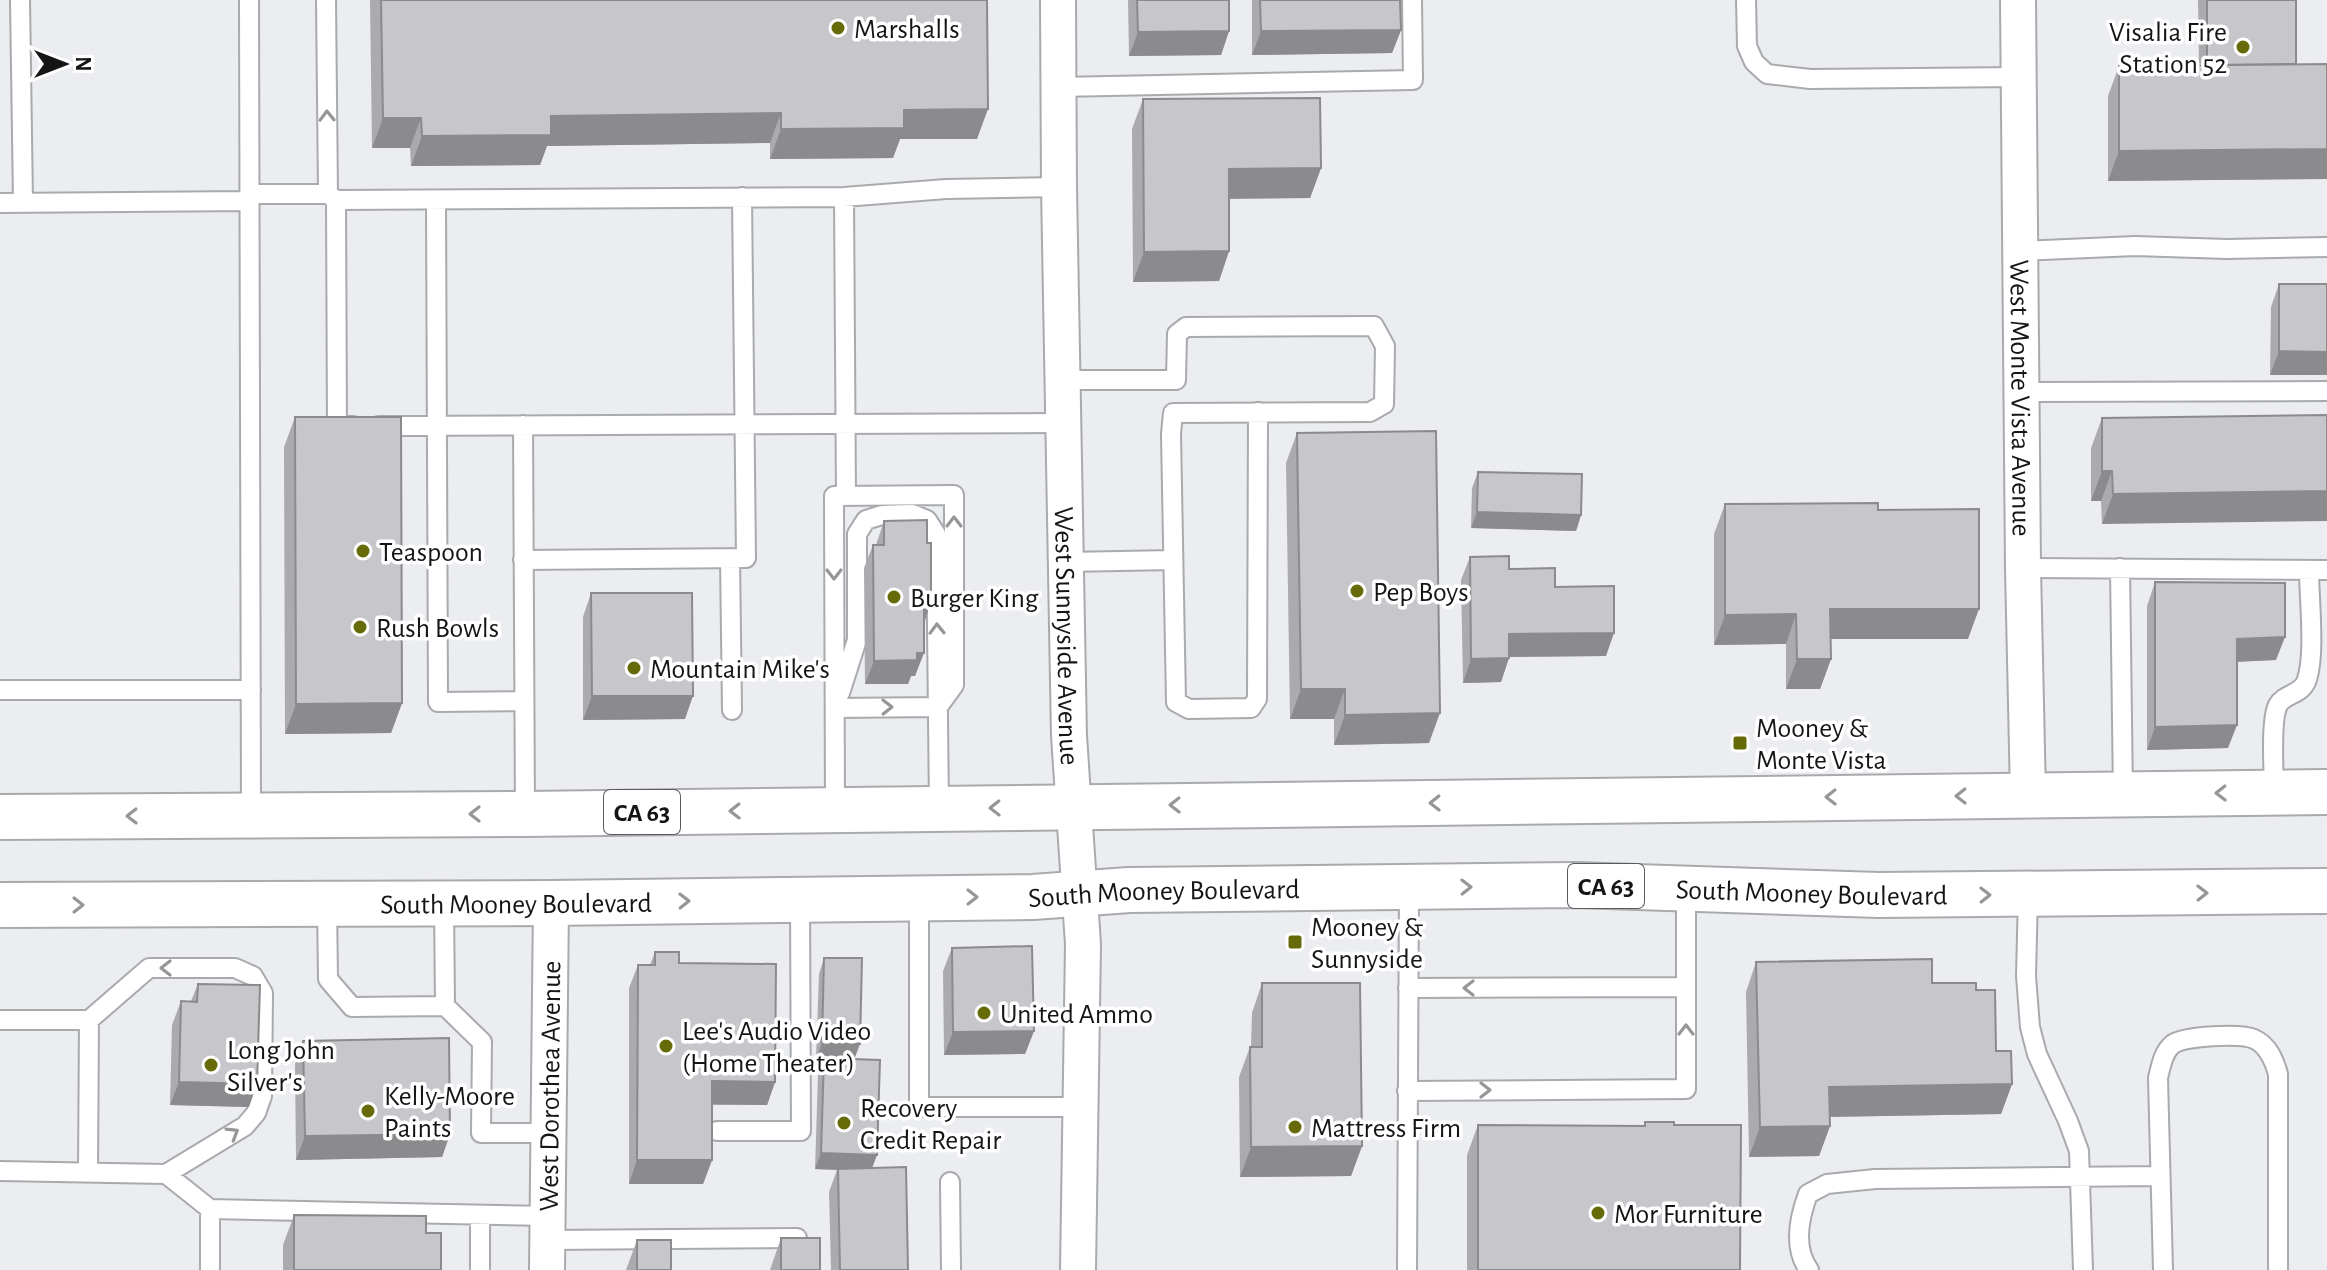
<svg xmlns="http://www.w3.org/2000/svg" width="2327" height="1270" font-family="'Alegreya Sans',sans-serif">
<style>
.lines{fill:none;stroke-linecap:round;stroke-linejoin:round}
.lane-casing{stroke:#a9aaae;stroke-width:22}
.street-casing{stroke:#a9aaae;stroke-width:38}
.primary-casing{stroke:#a9aaae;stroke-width:48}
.lane{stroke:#fff;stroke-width:18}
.street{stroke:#fff;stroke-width:34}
.primary{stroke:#fff;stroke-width:44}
.wall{fill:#abaaaf}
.shaded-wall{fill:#8b8b8e}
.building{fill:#c7c6cb;stroke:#8b8b8e;stroke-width:2}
.oneway{stroke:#959696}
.poi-dot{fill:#676a09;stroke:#fff;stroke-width:3}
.labels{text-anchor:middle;stroke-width:7;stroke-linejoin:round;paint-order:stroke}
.shield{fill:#fff;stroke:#5a5b5c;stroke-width:2}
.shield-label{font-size:26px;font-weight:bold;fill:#141516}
.poi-label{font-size:28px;fill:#141516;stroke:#fff;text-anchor:start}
.street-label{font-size:28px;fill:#141516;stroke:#fff}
</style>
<rect width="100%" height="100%" fill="#ecedf1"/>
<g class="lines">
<!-- lane casing -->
<g class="lane-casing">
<path id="lane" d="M20 0 23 202
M249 0 251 815
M326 0 328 194
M1746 0 1747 46 1754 62 1767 74 1810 79 2019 77
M1059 87 1413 80 1412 0
M249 194H328L336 200 844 197 946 189 1059 187
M844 197 846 496
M336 200 337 426H353
M436 200 438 702 524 701
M0 203 249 201
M2022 251 2135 246 2227 249 2327 247
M1063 380H1176L1177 334 1186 327 1374 326 1385 346 1384 404 1370 412 1173 413 1171 434 1176 702 1189 709 1251 708 1257 699 1258 412
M2022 392 2327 391
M523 425 525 814
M379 426 1064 423
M730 558 732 710
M523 560 746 558 742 197
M1066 562 1173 560
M2023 568 2327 570
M2120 568 2123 795
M0 690H251
M840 693 857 640V534L866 520 882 515 912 514 927 520 936 534 939 809
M835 708 938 707
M2274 793C2274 774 2270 720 2278 705 2284 694 2300 695 2306 682 2316 657 2309 599 2309 570
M835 810 834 496 954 495V685L938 707
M2028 894 2026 976 2030 1027 2037 1054 2068 1121 2079 1151 2083 1270
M919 897V1107H1082
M444 903 445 1006
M327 904 328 979 352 1007 445 1006 482 1042 481 1133H549
M1686 987V888
M0 1020H89L88 1172
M89 1020 149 968H235L253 976 263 993 262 1096 256 1113 245 1126 166 1174
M1407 1091 1686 1089V987L1408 988
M717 1131H801L800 899
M0 1171 166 1174 210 1209 549 1216
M950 1182 951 1270
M548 1240 797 1238
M210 1270V1209
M480 1270V1215
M1407 1270 1409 887
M1809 1270C1793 1248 1799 1218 1808 1194L1827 1184 1875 1179 2160 1176
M2163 1270 2158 1078C2161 1066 2163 1052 2173 1044 2185 1036 2241 1033 2254 1039 2268 1045 2274 1060 2278 1074V1270"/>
</g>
<!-- street casing -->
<g class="street-casing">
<g id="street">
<path id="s1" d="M1058 0 1059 187 1069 736 1083 944 1078 1270"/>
<path id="s2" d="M2018 0 2023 568 2028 795"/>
<path id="s3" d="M547 1270 551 903"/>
</g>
</g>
<!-- primary casing -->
<g class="primary-casing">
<g id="primary">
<path d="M0 817 525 814 2327 792"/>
<path id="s4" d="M0 905 551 903 1033 897 1129 890 1577 885 1879 895 2327 891"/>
</g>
</g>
<!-- lane -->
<use href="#lane" class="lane"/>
<!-- street -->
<use href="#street" class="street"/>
<!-- primary -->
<use href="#primary" class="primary"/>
</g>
<!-- wall -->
<path class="wall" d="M370 0H987L977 139H900L893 158 770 159V143L547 146 540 165 411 166 410 148H372Z
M1128 0H1229V31L1221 55 1129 56Z
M1252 0H1400L1401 30 1392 53 1252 55Z
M2198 0H2296V64H2327V179L2108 181V96L2119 66 2199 65Z
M1143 99 1321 168 1310 198H1229V251L1219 281 1133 282 1132 129Z
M2279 284H2327V375H2270L2271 307Z
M2327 415 2102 524 2101 501H2091V448L2102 418Z
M295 417 402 703 391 733 285 734 284 447Z
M1297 433 1429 743 1334 745V719H1290L1286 463Z
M1478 472 1581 515 1576 531 1471 528 1472 488Z
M1725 504 1878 510 1968 639H1830L1831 659 1820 689H1786V644L1714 645V534Z
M884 521 927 543 931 602 924 623 915 676H911L908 684H865L864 568 873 545H876Z
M1470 557 1509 569 1555 587 1606 656 1509 657 1501 682 1463 683 1461 580Z
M2155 582 2276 660 2237 662 2228 748 2147 750V606Z
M591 593 685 719 583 720V617Z
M952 948 1034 1031 1025 1054 944 1055 943 971Z
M655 952 679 963 775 1082 767 1105H712V1160L703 1184H629V988L638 965H650Z
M824 958 855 1059 872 1168 908 1270H831L829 1192 837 1170 815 1169 818 1075 824 1059H816L819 974Z
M1756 962 1932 983 1976 990 1996 1051 2012 1084 2001 1114 1830 1117V1126L1819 1156 1749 1157 1746 992Z
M1262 983 1362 1146 1351 1176 1240 1177 1239 1077 1250 1047H1251L1252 1013Z
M198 984 249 1107 170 1105 172 1025 181 1001H191Z
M303 1041 450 1134 442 1157 296 1160 295 1064Z
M1645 1122 1674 1125 1740 1270H1467V1155L1478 1125 1644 1126Z
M294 1215 426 1233 441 1270H283V1245Z
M781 1238 820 1270H770Z
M637 1240 671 1270H626Z"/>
<!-- shaded-wall -->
<path class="shaded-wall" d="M1401 30 1392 53 1252 55 1261 31Z
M1229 31 1221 55 1129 56 1138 32Z
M988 109 977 139H900L893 158 770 159 781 129 904 110Z
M781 113 770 143 547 146 540 165 411 166 422 136 551 116Z
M383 118H421L410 148H372Z
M2327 149V179L2108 181 2119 151Z
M1321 168 1310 198 1218 199 1229 169Z
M1229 251 1219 281 1133 282 1144 252Z
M2279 351 2327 352V375H2270Z
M2102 471H2112L2101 501H2091Z
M2327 491V521L2102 524 2113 494Z
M1477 512 1581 515 1576 531 1471 528Z
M924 602H931L923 626Z
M1830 609H1979L1968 639H1819Z
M1796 614 1786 644 1714 645 1725 615Z
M1614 633 1606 656 1501 657 1509 634Z
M2285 637 2276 660 2228 662 2237 639Z
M917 653H924L915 676H911L908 684H865L874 661Z
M1509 658 1501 682 1463 683 1471 659Z
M1797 659H1831L1820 689H1786Z
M1301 689H1345L1334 719H1290Z
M592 696H693L685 719 583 720Z
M402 703 391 733 285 734 296 704Z
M1440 713 1429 743 1334 745 1345 715Z
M2237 725 2228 748 2147 750 2155 727Z
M1034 1031 1025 1054 944 1055 953 1032Z
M822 1043 860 1044 854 1060 816 1059Z
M712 1081 775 1082 767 1105 703 1104Z
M179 1082 257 1084 249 1107 170 1105Z
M2012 1084 2001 1114 1818 1117 1829 1087Z
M1830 1126 1819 1156 1749 1157 1760 1127Z
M450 1134 442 1157 296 1160 305 1136Z
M1362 1146 1351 1176 1240 1177 1251 1147Z
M821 1153 877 1155 871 1171 815 1169Z
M637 1160H712L703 1184H629Z"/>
<!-- building -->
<path class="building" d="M381 0H987L988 109 904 110V128L781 129V113L551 116V135L422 136 421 118H383Z
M1137 0H1229V31L1138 32Z
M1260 0H1400L1401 30 1261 31Z
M2207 0H2296V64L2207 65Z
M2327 64V149L2119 151V66Z
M1320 98 1321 168 1229 169V251L1144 252 1143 99Z
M2279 284H2327V352L2279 351Z
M2327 415V491L2113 494 2112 471H2102V418Z
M295 417H401L402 703 296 704Z
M1436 431 1440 713 1345 715V689H1301L1297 433Z
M1478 472 1582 474 1581 515 1477 512Z
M1878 503V510L1979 509V609H1830L1831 659H1797L1796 614 1725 615V504Z
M927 520V543H931V602H924V653H917V660L874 661 873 545H884V521Z
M1509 556V569L1555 568V587L1614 586V633L1509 634V658L1471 659 1470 557Z
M2155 582 2285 583V637L2237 639V725L2155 727Z
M591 593H692L693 696H592Z
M1032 946 1034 1031 953 1032 952 948Z
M655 952H679V963L776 964 775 1082 712 1081V1160H637L638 965H655Z
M824 958H862L860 1044 822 1043Z
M1932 959V983H1976V990H1995L1996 1051H2011L2012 1084 1829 1087 1830 1126 1760 1127 1756 962Z
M1262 983H1360L1362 1146 1251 1147 1250 1047H1262Z
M198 984 260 985 257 1084 179 1082 181 1001 197 1002Z
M449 1038 450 1134 305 1136 303 1041Z
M824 1058 880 1060 877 1155 821 1153Z
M1645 1122H1674V1125H1741L1740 1270H1478V1125L1645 1126Z
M906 1167 908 1270H840L838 1169Z
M294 1215 426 1216V1233H441V1270H294Z
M781 1238H820V1270H781Z
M637 1240H671V1270H637Z"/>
<!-- one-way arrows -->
<defs><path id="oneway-chevron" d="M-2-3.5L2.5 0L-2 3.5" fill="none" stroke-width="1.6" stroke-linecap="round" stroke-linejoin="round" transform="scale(2)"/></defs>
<g class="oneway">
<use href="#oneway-chevron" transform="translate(327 116) rotate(-91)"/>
<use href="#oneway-chevron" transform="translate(954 522) rotate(-90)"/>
<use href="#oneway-chevron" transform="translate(834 574) rotate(90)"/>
<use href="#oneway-chevron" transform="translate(937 629) rotate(-91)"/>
<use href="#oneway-chevron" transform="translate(887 707) rotate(-1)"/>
<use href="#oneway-chevron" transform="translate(2221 793) rotate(179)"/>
<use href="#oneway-chevron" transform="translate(1961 796) rotate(179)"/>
<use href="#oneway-chevron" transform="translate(1831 797) rotate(179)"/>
<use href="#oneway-chevron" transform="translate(1435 803) rotate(179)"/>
<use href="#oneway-chevron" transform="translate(1175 805) rotate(179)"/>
<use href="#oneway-chevron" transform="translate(995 808) rotate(179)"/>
<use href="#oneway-chevron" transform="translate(735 811) rotate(179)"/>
<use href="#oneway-chevron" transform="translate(475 814) rotate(180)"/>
<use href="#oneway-chevron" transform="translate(132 816) rotate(179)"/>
<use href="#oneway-chevron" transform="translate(1466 887) rotate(-1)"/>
<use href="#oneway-chevron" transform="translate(2202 893) rotate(-1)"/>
<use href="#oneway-chevron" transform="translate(1985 895) rotate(-1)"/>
<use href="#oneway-chevron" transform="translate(972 897)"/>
<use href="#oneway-chevron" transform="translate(684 901) rotate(-1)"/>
<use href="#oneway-chevron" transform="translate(78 905)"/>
<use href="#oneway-chevron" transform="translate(166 968) rotate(180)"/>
<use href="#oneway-chevron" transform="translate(1469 988) rotate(180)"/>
<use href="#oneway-chevron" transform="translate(1686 1030) rotate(-90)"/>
<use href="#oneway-chevron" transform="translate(1485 1090)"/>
<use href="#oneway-chevron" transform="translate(233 1133) rotate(-31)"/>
</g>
<!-- markers -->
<g class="poi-dot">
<circle cx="838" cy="28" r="8"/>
<circle cx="2243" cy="47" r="8"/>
<circle cx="363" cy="551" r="8"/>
<circle cx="1357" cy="591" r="8"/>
<circle cx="894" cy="597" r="8"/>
<circle cx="360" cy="627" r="8"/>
<circle cx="634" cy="668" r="8"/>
<rect x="1732" y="735" width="16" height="16" rx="4"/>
<rect x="1287" y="934" width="16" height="16" rx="4"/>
<circle cx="984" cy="1013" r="8"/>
<circle cx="666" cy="1046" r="8"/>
<circle cx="211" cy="1065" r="8"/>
<circle cx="368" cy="1111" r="8"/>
<circle cx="844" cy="1123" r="8"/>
<circle cx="1295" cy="1127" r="8"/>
<circle cx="1598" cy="1213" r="8"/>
</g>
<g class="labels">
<!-- shield labels -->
<g class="shield">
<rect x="604" y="790" width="76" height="44" rx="6"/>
<rect x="1568" y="864" width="76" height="44" rx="6"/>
</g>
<g class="shield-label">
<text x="642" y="821">CA 63</text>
<text x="1606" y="895">CA 63</text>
</g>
<!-- poi labels -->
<g class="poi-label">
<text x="854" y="38">Marshalls</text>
<text x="2227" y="41" text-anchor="end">Visalia Fire<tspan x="2227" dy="32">Station 52</tspan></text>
<text x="379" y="561">Teaspoon</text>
<text x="1373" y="601">Pep Boys</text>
<text x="910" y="607">Burger King</text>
<text x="376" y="637">Rush Bowls</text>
<text x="650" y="678">Mountain Mike's</text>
<text x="1756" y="737">Mooney &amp;<tspan x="1756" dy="32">Monte Vista</tspan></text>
<text x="1311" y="936">Mooney &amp;<tspan x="1311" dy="32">Sunnyside</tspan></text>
<text x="1000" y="1023">United Ammo</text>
<text x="682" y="1040">Lee's Audio Video<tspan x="682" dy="32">(Home Theater)</tspan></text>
<text x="227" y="1059">Long John<tspan x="227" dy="32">Silver's</tspan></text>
<text x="384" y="1105">Kelly-Moore<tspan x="384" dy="32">Paints</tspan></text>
<text x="860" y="1117">Recovery<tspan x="860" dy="32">Credit Repair</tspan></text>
<text x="1311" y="1137">Mattress Firm</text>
<text x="1614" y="1223">Mor Furniture</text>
</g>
<!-- street labels -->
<g class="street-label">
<text dy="10" stroke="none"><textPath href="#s2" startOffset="398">West Monte Vista Avenue</textPath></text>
<text dy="10" stroke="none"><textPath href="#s1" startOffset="636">West Sunnyside Avenue</textPath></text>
<text dy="10" stroke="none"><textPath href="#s4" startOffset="1812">South Mooney Boulevard</textPath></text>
<text dy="10" stroke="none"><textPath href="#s4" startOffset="1164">South Mooney Boulevard</textPath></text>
<text dy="10" stroke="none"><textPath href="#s4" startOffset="516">South Mooney Boulevard</textPath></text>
<text dy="10" stroke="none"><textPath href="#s3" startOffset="184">West Dorothea Avenue</textPath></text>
</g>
</g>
<!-- north arrow -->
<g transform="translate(64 64) rotate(90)" stroke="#ffffff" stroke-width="6" paint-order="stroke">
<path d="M0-6L14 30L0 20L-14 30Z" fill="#141516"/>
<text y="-12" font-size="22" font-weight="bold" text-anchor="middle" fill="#141516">N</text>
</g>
</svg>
